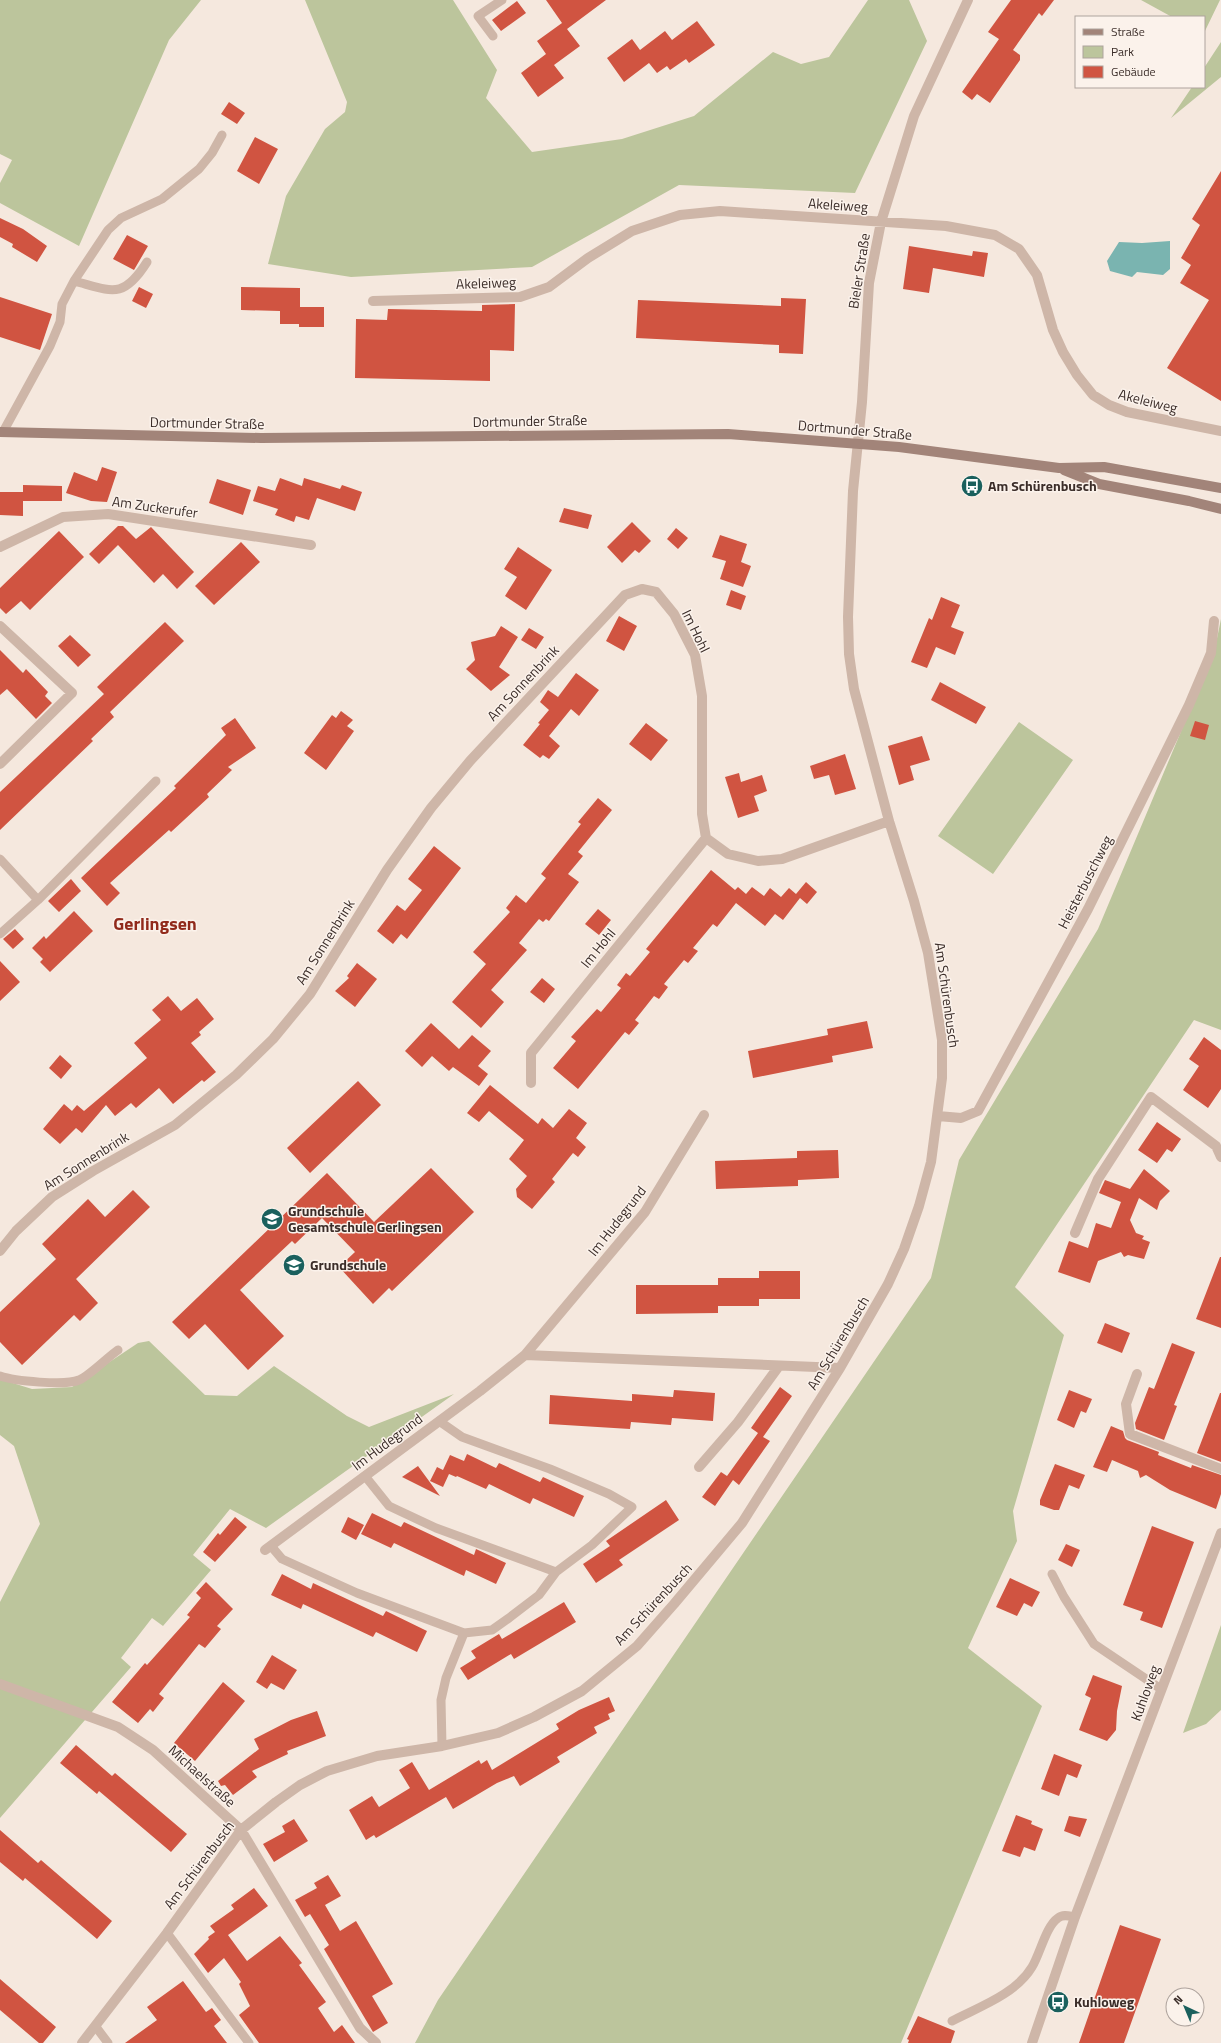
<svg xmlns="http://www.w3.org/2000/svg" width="1221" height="2043" font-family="'Titillium Web',sans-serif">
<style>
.green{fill:#bcc59c}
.water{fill:#7ab4b0}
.building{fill:#d05441}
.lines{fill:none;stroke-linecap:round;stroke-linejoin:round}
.lane{stroke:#ceb6a8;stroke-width:9}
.street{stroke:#ceb6a8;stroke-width:10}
.secondary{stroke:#a28479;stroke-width:10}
.labels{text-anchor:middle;stroke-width:3;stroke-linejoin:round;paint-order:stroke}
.street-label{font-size:14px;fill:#3b2d29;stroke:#fbf2eb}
.poi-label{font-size:14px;font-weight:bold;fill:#3b2d29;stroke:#fbf2eb;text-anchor:start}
.district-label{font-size:18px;font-weight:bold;fill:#912a1b;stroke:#fbf2eb}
</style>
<rect width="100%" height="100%" fill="#f5e8de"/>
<!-- green -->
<path class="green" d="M0 0H201L169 40 79 246 0 203V183L12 160 0 154Z
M305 0H453L497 70 486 98 532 152 622 139 694 116 773 52 801 64 829 57 868 0H909L927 41 855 193 679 185 532 267 351 277 268 264 286 196 325 129 345 112 347 102Z
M1141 0H1220L1204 33V17H1172Z
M1221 42V77L1171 118 1192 87H1204V68Z
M1221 619V1030L1194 1020 1015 1287 1064 1335 1013 1511 1017 1541 968 1648 1042 1706 901 2043H415L438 2000 931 1278 959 1160 1098 929 1214 653Z
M1019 722 1073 760 993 874 938 836Z
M149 1341 205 1395 237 1396 274 1366 347 1416 369 1427 454 1394 266 1528 230 1509 193 1555 211 1570 163 1626 152 1618 121 1658 131 1667 0 1818V1602L40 1524 14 1446 0 1435V1379L32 1389 72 1387 138 1343Z
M1221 1625V1710L1206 1724 1183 1733Z"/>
<!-- water -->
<path class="water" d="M1170 241V269L1163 275 1137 272 1132 277 1110 271 1107 261 1119 242 1142 243Z"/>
<!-- building -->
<path class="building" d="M546 0H606L567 29 580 46 554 65 564 78 538 97 521 73 546 54 537 41 562 23Z
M1011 0H1054L1042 16 1039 13 1013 50 1020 55V60L990 103 977 94 972 100 962 92 999 39 988 32Z
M517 1 526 13 501 31 492 20Z
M697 21 715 45 689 63 686 59 670 70 667 66 657 73 649 63 624 82 607 58 632 39 640 50 665 31 672 40Z
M229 102 245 113 237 124 221 114Z
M255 137 278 149 259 184 237 171Z
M1221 171V401L1167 368 1209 300 1180 283 1191 265 1181 258 1200 225 1192 219Z
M0 218 23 229 47 246 37 262 12 247 13 244 0 237Z
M127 235 148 246 134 270 113 259Z
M909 246 972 256 973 251 988 253 984 277 933 268 929 293 903 289Z
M139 287 153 294 146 308 132 301Z
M241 287 300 288V307H324V327H299V324H280V311L241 310Z
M0 297 52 314 40 350 0 337Z
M781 298 806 299 803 354 779 353V345L636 338 638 300 781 306Z
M515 304 514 351 490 350V381L355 378 356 319 387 320 388 309 482 311V305Z
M102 467 117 472 107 502 91 501 66 493 74 472 97 481Z
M280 478 302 486 304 478 340 489 342 485 362 492 355 511 317 498 309 520 296 516 294 522 275 515 278 509 253 501 258 486 275 491Z
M217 479 251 490 243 515 209 503Z
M23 485 62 486V501H23V516L0 515V492H23V499Z
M564 508 592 515 588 529 559 522Z
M632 522 651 541 639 553 635 550 622 563 607 547Z
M118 526H123L136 539 151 527 194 572 177 589 163 574 154 583 118 545 99 564 89 554Z
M676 528 688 538 678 549 667 539Z
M59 531 84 557 30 610 21 601 6 614 0 608V588Z
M720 535 747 544 741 562 751 566 743 587 720 579 726 561 712 557Z
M241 542 260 562 214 605 195 586Z
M518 547 552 570 526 610 505 596 517 577 504 569Z
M731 590 746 596 741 610 726 605Z
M941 597 960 605 951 627 964 632 955 655 936 647 927 668 911 662 929 618 932 620Z
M619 616 637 626 624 651 606 641Z
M165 622 184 641 110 712 114 717 91 739 93 741 0 830V792L104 694 97 687Z
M501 626 518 637 499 667 510 675 491 691 466 669 475 660 471 642 495 636Z
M529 628 544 637 536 649 521 640Z
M70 635 91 655 78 667 58 646Z
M0 650 23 673 26 669 48 692 45 696 52 703 36 719 7 689 0 695Z
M576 673 599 690 579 716 571 709 549 736 560 746 549 759 543 755 540 758 523 745 540 724 538 723 549 710 540 702 548 690 558 697Z
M940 682 986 707 976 724 931 700Z
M341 711 353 720 347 726 354 731 326 770 304 753 332 715 336 718Z
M235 718 256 748 228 767 232 770 207 794 209 797 171 832 169 830 110 883 120 893 107 906 81 878 176 788 174 786 226 735 221 728Z
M1195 721 1209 725 1205 740 1190 736Z
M646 723 668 740 651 761 629 744Z
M922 736 930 760 910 766 914 780 899 785 888 746Z
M845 754 856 789 835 795 829 775 814 779 810 766Z
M739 773 741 782 762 775 767 791 754 796 759 811 738 818 725 777Z
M598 798 612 810 578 852 583 856 568 874 579 882 549 921 546 919 543 922 539 919 519 943 527 950 491 990 504 1002 481 1028 452 1002 486 964 473 952 510 912 506 908 516 895 526 903 546 878 541 874 581 824 578 822Z
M434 846 461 868 407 939 401 934 393 944 377 931 397 905 405 911 422 890 408 879Z
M711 870 735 890 738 887 746 894 752 887 764 896 770 888 781 897 789 888 796 894 806 882 817 892 807 904 800 898 783 920 775 914 765 926 736 903 717 927 713 924 693 948 698 951 688 963 684 960 664 984 668 987 659 999 654 996 635 1020 639 1023 629 1035 625 1032 578 1089 553 1068 576 1041 571 1037 597 1009 601 1012 621 988 617 985 626 973 630 976 650 952 646 949Z
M71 879 81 891 59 912 48 901Z
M598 909 611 920 599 935 585 924Z
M74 911 93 931 50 972 40 962 43 959 32 948 44 936 46 939Z
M15 929 24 939 13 949 3 939Z
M0 961 20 982 0 1001Z
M357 963 377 979 355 1007 335 991 349 978 347 976Z
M542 978 555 989 544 1003 530 992Z
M168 996 181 1011 197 998 214 1019 199 1032 201 1035 191 1043 216 1072 204 1082 202 1080 173 1104 159 1088 136 1108 131 1103 115 1116 106 1105 82 1133 76 1128 60 1144 43 1129 64 1104 72 1111 77 1105 84 1111 147 1058 134 1043 161 1020 152 1010Z
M867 1021 873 1048 832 1056 833 1062 753 1078 748 1051 828 1035 827 1029Z
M431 1023 459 1049 472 1035 491 1051 478 1066 488 1074 479 1086 453 1067 449 1071 432 1056 422 1067 405 1051Z
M1204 1037 1221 1050V1089L1208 1108 1183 1090 1199 1066 1189 1059Z
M60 1055 72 1066 61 1079 49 1068Z
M358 1081 381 1105 310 1173 287 1148Z
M490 1085 538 1124 542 1118 553 1128 569 1109 587 1123 576 1138 586 1147 578 1157 573 1153 552 1179 555 1182 532 1209 517 1197 516 1189 527 1176 509 1159 524 1140 489 1111 479 1122 467 1113Z
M1157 1122 1181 1139 1172 1152 1167 1149 1157 1163 1138 1150Z
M838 1150 839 1178 798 1180V1186L716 1189 715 1161 797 1158V1151Z
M431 1168 474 1212 392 1291 389 1288 373 1304 339 1267 355 1252 322 1218 295 1244 292 1241 240 1290 284 1336 248 1370 205 1324 189 1339 172 1322 327 1173 374 1222Z
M1144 1169 1170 1191 1160 1201 1157 1210 1139 1198 1130 1220 1136 1233 1144 1236 1142 1239 1150 1242 1144 1259 1128 1255 1124 1257 1121 1252 1098 1261 1090 1283 1058 1272 1069 1241 1088 1248 1096 1223 1111 1228 1121 1202 1099 1193 1105 1180 1130 1189Z
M133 1190 150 1207 76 1279 98 1303 80 1321 74 1315 22 1365 0 1342V1312L56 1259 42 1244 88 1199 105 1217Z
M1220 1257H1221V1328L1196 1319Z
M759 1271H800V1299H759V1306H718V1313L636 1314V1285H718V1278H759Z
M1105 1323 1130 1333 1122 1353 1097 1343Z
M1172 1343 1195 1352 1174 1405 1177 1406 1164 1440 1136 1429 1135 1423 1149 1387 1154 1389Z
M780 1387 792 1396 763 1437 770 1441 739 1485 733 1480 715 1506 702 1497 721 1472 727 1476 758 1433 751 1428Z
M674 1390 715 1393 713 1421 672 1418 671 1425 631 1422 630 1429 549 1424 550 1395 632 1401V1394L673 1397Z
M1069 1390 1092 1399 1086 1413 1081 1411 1074 1428 1057 1420Z
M1220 1393H1221V1462L1197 1453Z
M1111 1426 1123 1431 1125 1438 1127 1440 1159 1452 1158 1455 1191 1468 1192 1465 1221 1475V1494L1216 1509 1170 1490 1146 1475 1140 1478 1138 1471 1112 1460 1107 1472 1093 1467Z
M467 1454 496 1468 499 1463 540 1482 543 1477 584 1496 574 1517 533 1498 530 1504 489 1484 486 1489 457 1476 456 1477 449 1474 443 1487 430 1481 437 1467 443 1470 450 1455 464 1461Z
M1055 1464 1085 1475 1079 1489 1069 1485 1059 1510H1054L1040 1505V1500Z
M418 1466 440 1496 402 1477Z
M666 1500 679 1520 619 1560 623 1565 596 1583 583 1564 610 1546 606 1541Z
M372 1513 401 1527 404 1522 474 1555 476 1549 506 1563 496 1584 466 1570 464 1576 394 1543 391 1548 361 1534Z
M235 1517 247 1527 215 1562 203 1552 218 1533 220 1535Z
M348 1517 364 1525 356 1540 341 1532Z
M1152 1526 1194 1542 1162 1628 1140 1620 1143 1612 1123 1605Z
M1066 1544 1080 1550 1072 1567 1058 1560Z
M282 1574 311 1589 313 1583 383 1616 386 1611 427 1631 417 1652 376 1632 373 1637 303 1604 301 1609 271 1595Z
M1010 1578 1040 1592 1032 1607 1024 1603 1017 1616 996 1607Z
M206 1582 233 1609 217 1626 221 1629 205 1648 199 1644 159 1694 164 1698 153 1712 150 1709 138 1723 112 1702 145 1663 147 1665 190 1617 187 1615 201 1598 196 1593Z
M564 1602 576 1622 514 1659 511 1654 468 1680 460 1668 476 1658 471 1651 499 1634 502 1639Z
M272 1655 297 1670 284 1690 271 1683 267 1689 256 1682Z
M1093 1675 1122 1686 1117 1711 1116 1730 1107 1741 1079 1730 1091 1698 1085 1695Z
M223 1682 245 1701 195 1761 174 1743Z
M609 1697 615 1711 608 1714 610 1719 594 1727 597 1733 557 1757 560 1762 520 1786 514 1776 497 1783 453 1809 446 1797 376 1838 374 1835 366 1840 349 1810 372 1796 379 1807 410 1788 399 1770 412 1762 429 1790 479 1760 481 1764 487 1760 492 1770 559 1729 556 1724 579 1710Z
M317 1711 326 1736 287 1751 288 1754 252 1771 257 1777 233 1795 225 1785 221 1786 218 1781 259 1749 254 1739 291 1720Z
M76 1745 112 1776 115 1773 187 1834 171 1852 99 1791 97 1794 60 1763Z
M1054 1754 1082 1765 1077 1778 1067 1774 1059 1796 1041 1789Z
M1016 1815 1032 1821 1031 1824 1043 1829 1035 1851 1024 1847 1020 1857 1002 1851Z
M1069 1816 1087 1819 1080 1837 1064 1831Z
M294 1819 308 1841 274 1862 263 1844 285 1832 282 1826Z
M0 1830 38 1863 41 1860 112 1921 97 1939 25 1878 23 1881 0 1862Z
M328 1875 341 1896 325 1905 340 1931 356 1921 393 1984 372 1996 388 2023 373 2032 324 1949 329 1945 310 1914 305 1917 295 1900 317 1888 314 1883Z
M254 1888 268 1906 228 1935 247 1961 280 1936 302 1963 299 1965 326 2002 318 2008 334 2032 342 2025 355 2043H259L239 2015 250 2006 239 1984 241 1982 224 1958 208 1973 194 1954 209 1939 208 1937 215 1932 210 1926 234 1909 231 1905Z
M1120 1925 1161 1939 1124 2043H1079Z
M0 1979 56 2027 43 2043H39L0 2010Z
M183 1981 206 2012 212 2008 221 2020 214 2026 227 2043H125L157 2020 147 2007Z
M918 2016 955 2031 951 2043H908L909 2040 907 2039Z"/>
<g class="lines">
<!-- lane -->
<path class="lane" d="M493 36 478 16 502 0
M74 281C112 291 123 300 147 262
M3 432 50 346 60 322 62 304 74 281 108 230 121 218 162 199 199 169 212 153 222 135
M0 859 38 900
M0 934 38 900 156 781
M0 1376C14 1381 65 1386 79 1380 88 1377 109 1356 118 1350
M439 1421 462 1437 550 1469 609 1494 632 1507 592 1545 556 1572 539 1595 509 1618 492 1630 464 1633
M365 1476 389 1506 436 1528 556 1572
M271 1546 282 1559 357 1593 464 1633 446 1678 441 1700 442 1746
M1052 1574 1064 1597 1094 1644 1161 1689
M167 1933 249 2043
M952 2021C979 2007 1016 1994 1032 1967 1040 1954 1046 1926 1058 1918 1063 1914 1069 1916 1075 1917
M96 2027 108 2043"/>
<!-- street -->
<path class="street" d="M373 301 520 297 549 287 588 258 632 231 680 215 720 211 946 226 995 235 1019 249 1037 275 1053 330 1063 352 1077 375 1093 395 1109 405 1127 412 1221 431
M0 547 63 517 108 514 311 545
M0 626 72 693 0 764
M531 1083V1053L706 838
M704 1115 645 1212 525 1355 840 1368
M938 1116 961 1118 978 1111 1088 909 1189 705 1211 653 1214 621
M1075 1233 1098 1179 1151 1097 1216 1146 1221 1157
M0 1251 16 1231 52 1197 93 1171 175 1125 236 1075 273 1039 310 994 387 870 431 808 470 761 625 595 642 589 656 592 674 614 695 655 702 696V814L706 838 728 854 758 861 782 859 889 821
M1137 1374 1126 1404 1130 1434 1221 1469
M699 1467 738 1422 779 1366
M265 1550 480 1391 525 1355
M0 1684 118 1727 153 1750 241 1830 360 2028 376 2043
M82 2043 167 1933 241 1830 276 1802 300 1785 327 1771 377 1756 442 1746 498 1733 534 1717 582 1691 637 1646 674 1604 742 1523 840 1368 888 1284 904 1249 919 1206 931 1162 942 1078V1040L928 953 914 901 889 821 854 689 849 654 848 617 853 491 862 402 869 283 881 222 914 116 968 0
M1032 2043 1075 1917 1221 1533"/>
<!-- secondary -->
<path class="secondary" d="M0 432 261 438 728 434 899 447 1059 468 1104 467 1221 488
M1064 470 1099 484 1189 501 1221 509"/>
</g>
<!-- icons -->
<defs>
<g id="bus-disc" transform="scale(1.15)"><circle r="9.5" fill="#1a605d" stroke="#fbf2eb"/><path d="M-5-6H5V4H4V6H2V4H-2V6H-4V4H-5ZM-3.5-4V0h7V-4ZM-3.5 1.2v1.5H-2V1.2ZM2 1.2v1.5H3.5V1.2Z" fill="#fff"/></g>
<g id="school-disc" transform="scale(1.15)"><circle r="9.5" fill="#1a605d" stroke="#fbf2eb"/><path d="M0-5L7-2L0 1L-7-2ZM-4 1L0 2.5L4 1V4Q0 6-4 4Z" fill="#fff"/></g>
</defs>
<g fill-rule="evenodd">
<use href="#bus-disc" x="972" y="486"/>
<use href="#school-disc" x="272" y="1219"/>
<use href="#school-disc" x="294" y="1265"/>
<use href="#bus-disc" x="1058" y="2002"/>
</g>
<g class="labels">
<!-- street labels -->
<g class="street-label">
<text transform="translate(838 205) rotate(4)" y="5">Akeleiweg</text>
<text transform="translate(859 271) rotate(-81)" y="5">Bieler Straße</text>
<text transform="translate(486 283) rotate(-2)" y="5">Akeleiweg</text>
<text transform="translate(1148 401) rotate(14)" y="5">Akeleiweg</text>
<text transform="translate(530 421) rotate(-1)" y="5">Dortmunder Straße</text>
<text transform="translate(207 423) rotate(1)" y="5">Dortmunder Straße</text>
<text transform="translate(855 430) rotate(5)" y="5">Dortmunder Straße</text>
<text transform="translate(155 507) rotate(8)" y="5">Am Zuckerufer</text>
<text transform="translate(696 631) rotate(64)" y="5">Im Hohl</text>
<text transform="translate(523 683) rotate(-47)" y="5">Am Sonnenbrink</text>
<text transform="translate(1085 882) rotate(-63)" y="5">Heisterbuschweg</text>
<text transform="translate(325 942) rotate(-58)" y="5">Am Sonnenbrink</text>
<text transform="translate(598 948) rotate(-51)" y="5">Im Hohl</text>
<text transform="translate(947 995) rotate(82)" y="5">Am Schürenbusch</text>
<text transform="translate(86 1161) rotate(-32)" y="5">Am Sonnenbrink</text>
<text transform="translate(617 1221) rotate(-52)" y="5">Im Hudegrund</text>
<text transform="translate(838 1343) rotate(-59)" y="5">Am Schürenbusch</text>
<text transform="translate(387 1442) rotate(-37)" y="5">Im Hudegrund</text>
<text transform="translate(653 1604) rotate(-47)" y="5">Am Schürenbusch</text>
<text transform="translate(1145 1693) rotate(-70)" y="5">Kuhloweg</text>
<text transform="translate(202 1776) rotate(42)" y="5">Michaelstraße</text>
<text transform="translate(199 1865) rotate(-53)" y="5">Am Schürenbusch</text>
</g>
<!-- poi labels -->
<g class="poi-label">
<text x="988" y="491">Am Schürenbusch</text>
<text x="288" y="1216">Grundschule<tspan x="288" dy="16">Gesamtschule Gerlingsen</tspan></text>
<text x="310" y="1270">Grundschule</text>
<text x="1074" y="2007">Kuhloweg</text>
</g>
<!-- district labels -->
<g class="district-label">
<text x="155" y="930">Gerlingsen</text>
</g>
</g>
<!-- legend -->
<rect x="1075" y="16" width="130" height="72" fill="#fbf2eb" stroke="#aea39d"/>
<rect x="1083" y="29" width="20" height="6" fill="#a28479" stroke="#aea39d"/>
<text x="1111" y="36" font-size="12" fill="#3b2d29">Straße</text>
<rect x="1083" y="46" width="20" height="12" fill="#bcc59c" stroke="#aea39d"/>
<text x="1111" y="56" font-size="12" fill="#3b2d29">Park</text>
<rect x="1083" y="66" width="20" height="12" fill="#d05441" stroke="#aea39d"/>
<text x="1111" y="76" font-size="12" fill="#3b2d29">Gebäude</text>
<!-- north arrow -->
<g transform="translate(1185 2007) rotate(316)"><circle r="19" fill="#fbf2eb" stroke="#aea39d"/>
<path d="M0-3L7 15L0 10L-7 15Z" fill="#1a605d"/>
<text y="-6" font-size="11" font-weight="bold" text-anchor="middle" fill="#3b2d29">N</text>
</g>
</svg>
